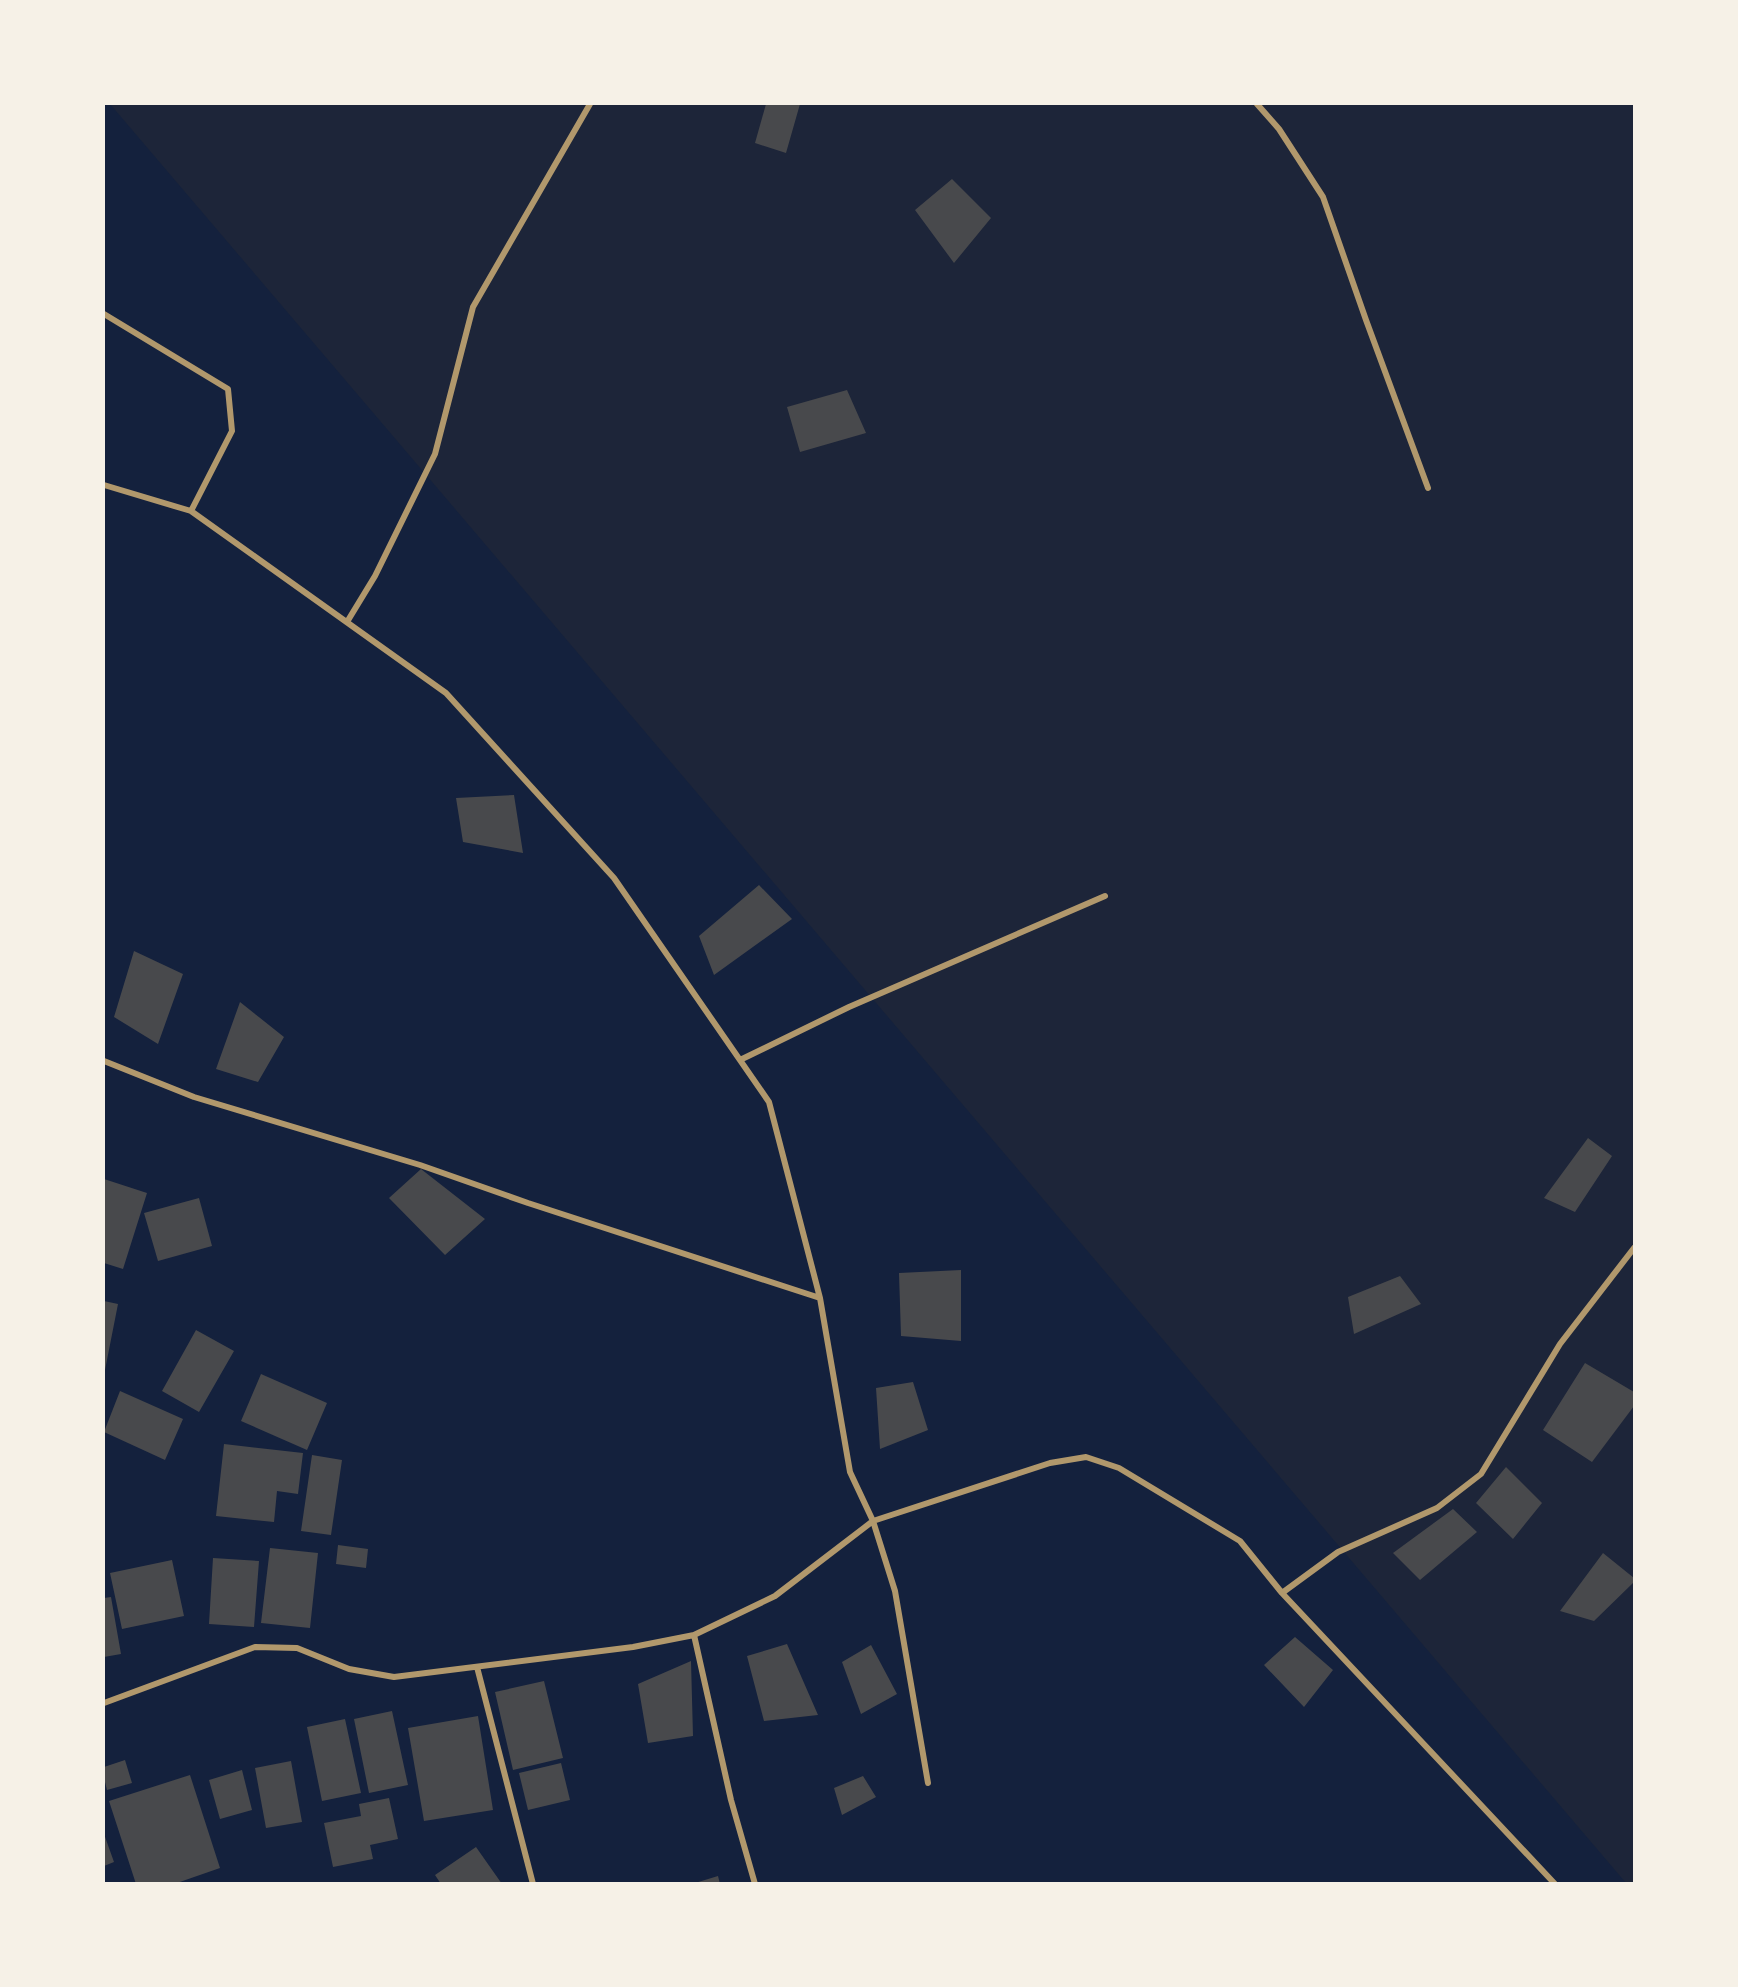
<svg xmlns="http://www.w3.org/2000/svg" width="1738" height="1987" font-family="Literata,serif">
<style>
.green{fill:#1d2539}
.building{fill:#48494c}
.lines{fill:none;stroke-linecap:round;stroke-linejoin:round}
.minor{stroke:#b1986c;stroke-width:6}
</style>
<rect width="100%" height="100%" fill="#14213d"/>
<!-- green -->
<path class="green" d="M110 104H1634V1883H1626Z"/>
<!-- building -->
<path class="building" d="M766 104H800L786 153 755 143Z
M952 179 991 218 954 263 915 210Z
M847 390 866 433 800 452 787 407Z
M514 795 523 853 463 842 456 798Z
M759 885 792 919 714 975 699 936Z
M134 951 183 974 158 1044 114 1017Z
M240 1002 284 1037 258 1082 216 1069Z
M1588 1138 1612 1156 1575 1212 1544 1198Z
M421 1169 485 1219 445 1255 389 1198Z
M104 1179 147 1193 123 1269 104 1263Z
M199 1198 212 1246 158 1261 144 1213Z
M961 1270V1341L901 1336 899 1273Z
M1400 1276 1421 1304 1354 1334 1348 1297Z
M104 1301 118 1304 105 1370H104Z
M196 1330 234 1351 199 1412 162 1391Z
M1585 1363 1634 1392V1406L1592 1462 1543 1430Z
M261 1374 327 1403 307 1450 241 1421Z
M913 1382 928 1430 880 1449 876 1388Z
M120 1391 183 1419 165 1460 104 1432Z
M224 1444 303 1453 298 1494 277 1491 274 1522 216 1516Z
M312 1455 342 1460 331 1535 301 1531Z
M1506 1467 1542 1503 1513 1539 1476 1503Z
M1453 1509 1477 1532 1420 1580 1393 1553Z
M338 1545 368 1549 366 1568 336 1564Z
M270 1548 318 1553 310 1628 261 1623Z
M1603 1553 1634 1578V1582L1594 1621 1560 1611Z
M213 1558 259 1561 254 1627 209 1624Z
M172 1560 184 1616 122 1629 110 1573Z
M111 1597 121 1654 104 1657V1598Z
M1295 1637 1333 1670 1304 1707 1264 1665Z
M787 1644 818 1715 764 1721 747 1656Z
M871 1645 897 1694 861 1714 842 1662Z
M691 1661 693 1736 648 1743 638 1684Z
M544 1681 563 1758 513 1770 495 1692Z
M392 1711 408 1785 369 1793 354 1719Z
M478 1716 493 1810 424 1821 408 1728Z
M345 1719 361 1793 322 1801 307 1727Z
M125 1760 132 1783 107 1790 104 1778V1767Z
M291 1761 302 1822 266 1828 255 1768Z
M561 1763 570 1800 528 1810 519 1773Z
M242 1770 252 1810 220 1819 209 1780Z
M190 1775 220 1868 174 1884H136L109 1801Z
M863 1776 876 1797 842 1815 834 1788Z
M389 1798 398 1839 370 1845 373 1859 333 1867 324 1823 361 1816 359 1804Z
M104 1834 114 1862 104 1866Z
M476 1847 502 1884H441L435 1875Z
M718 1876 720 1884H695V1883Z"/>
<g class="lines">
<!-- minor -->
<path class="minor" d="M1257 104 1279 129 1323 197 1366 320 1428 488
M104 314 228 389 232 431 191 511
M104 485 191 511 446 693 614 878 769 1102 820 1298 850 1472 873 1521 895 1591 928 1783
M347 622 375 576 435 454 473 307 590 104
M740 1060 849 1007 1105 896
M104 1061 194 1097 420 1165 528 1203 820 1298
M1282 1593 1338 1552 1437 1508 1481 1474 1560 1344 1634 1248
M694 1635 731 1800 755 1884
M477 1667 533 1884
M104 1703 255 1647 297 1648 349 1669 394 1677 633 1647 694 1635 775 1596 873 1521 1050 1463 1086 1457 1119 1468 1240 1541 1282 1593 1555 1884"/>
</g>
<!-- border -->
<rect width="1738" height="1987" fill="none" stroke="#f6f1e7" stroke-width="210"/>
</svg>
